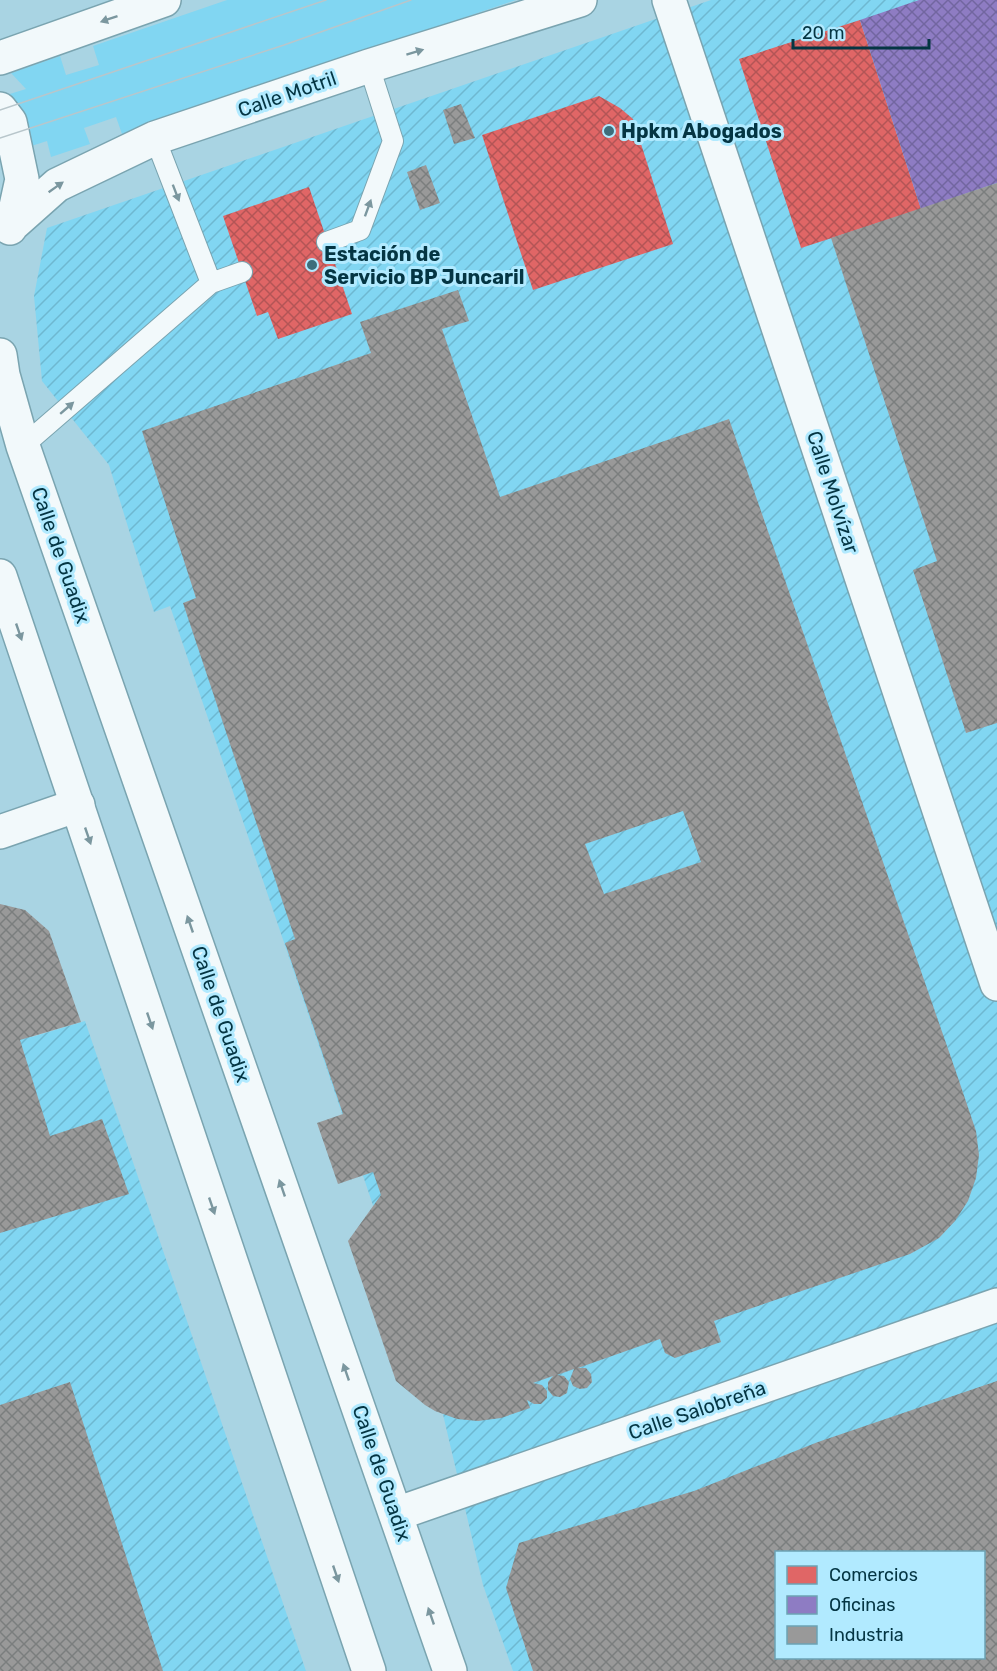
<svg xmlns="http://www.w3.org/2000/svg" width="997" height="1671" font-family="Rubik,sans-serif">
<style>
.built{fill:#81d6f2}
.industrial{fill:url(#industrial-furrows);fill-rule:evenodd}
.shops{fill:url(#shops-cross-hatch)}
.offices{fill:url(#offices-cross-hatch)}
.industry{fill:url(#industry-cross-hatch);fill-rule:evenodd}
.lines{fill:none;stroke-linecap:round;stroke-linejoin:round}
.service-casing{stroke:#7aa4b0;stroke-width:22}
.minor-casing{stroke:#7aa4b0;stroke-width:36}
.tertiary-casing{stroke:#7aa4b0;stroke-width:36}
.service{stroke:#f2f9fb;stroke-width:20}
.minor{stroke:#f2f9fb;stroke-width:33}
.tertiary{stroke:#f2f9fb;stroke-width:33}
.tram{stroke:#b8c6cb;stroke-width:1.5}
.oneway{fill:#7b979f}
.poi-dot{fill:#3e6d7b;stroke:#b1eaff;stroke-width:2}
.labels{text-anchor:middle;stroke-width:6;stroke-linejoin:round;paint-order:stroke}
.street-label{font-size:20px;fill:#043543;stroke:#b1eaff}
.poi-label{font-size:20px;font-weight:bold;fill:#043543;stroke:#b1eaff;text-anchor:start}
</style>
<defs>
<pattern id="industrial-furrows" width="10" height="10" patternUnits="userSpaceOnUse" patternTransform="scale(1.5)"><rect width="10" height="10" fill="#81d6f2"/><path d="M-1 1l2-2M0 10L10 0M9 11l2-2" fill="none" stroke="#6eb8d1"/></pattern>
<pattern id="shops-cross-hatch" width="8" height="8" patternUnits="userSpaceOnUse" patternTransform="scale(1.5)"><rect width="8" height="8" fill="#e06666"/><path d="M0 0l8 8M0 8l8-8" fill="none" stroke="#b35556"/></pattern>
<pattern id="offices-cross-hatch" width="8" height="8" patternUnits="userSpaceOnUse" patternTransform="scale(1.5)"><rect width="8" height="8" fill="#8e7cc3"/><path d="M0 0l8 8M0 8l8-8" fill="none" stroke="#7266a0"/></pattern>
<pattern id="industry-cross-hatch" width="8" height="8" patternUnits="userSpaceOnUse" patternTransform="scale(1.5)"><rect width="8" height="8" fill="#999"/><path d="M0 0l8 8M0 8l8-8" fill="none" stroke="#7b7e7e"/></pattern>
</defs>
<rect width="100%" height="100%" fill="#a9d4e3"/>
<!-- built -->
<path class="built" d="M227 0H516L122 134 116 117 84 128 90 144 51 157 47 141 0 156V97L26 89 11 73 60 56 66 75 99 65 93 46Z"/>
<!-- industrial -->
<path class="industrial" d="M711 0H997V1671H513L483 1585 441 1406 170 606 154 612 109 465 42 381 34 296 47 228ZM776 1552H984V1658H776Z
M0 940 32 1037 85 1021 306 1671H0Z"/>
<!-- shops -->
<path class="shops" d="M860 20 921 209 801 248 739 59Z
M599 96 620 108 633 119 673 244 533 290 482 135Z
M309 187 352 314 278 339 268 312 257 316 223 216Z"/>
<!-- offices -->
<path class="offices" d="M919 0H997V183L921 209 860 20Z"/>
<!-- industry -->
<path class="industry" d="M461 104 475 138 454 144 443 110Z
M426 165 440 203 420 210 407 172Z
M997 183V723L966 733 913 570 937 561 831 238Z
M458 290 469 321 442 329 500 497 729 419 955 1069 976 1131 979 1155 976 1178 968 1201 955 1221 939 1238 910 1254 714 1321 721 1342 675 1358 665 1353 660 1339 578 1368H586L591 1374 592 1382 587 1388 580 1389 573 1386 570 1379 574 1369 557 1375 564 1376 569 1382 567 1393 560 1397 553 1396 548 1390V1382L553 1376 533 1383 542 1385 547 1391V1398L541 1404H534L527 1400 530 1408 501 1418 478 1421 457 1419 435 1411 425 1405 396 1381 348 1241 381 1195 373 1172 338 1184 317 1123 343 1114 285 943 295 939 183 603 196 598 142 431 371 353 360 322ZM683 811 701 862 604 894 585 844Z
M0 904 25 910 49 931 81 1022 20 1040 50 1136 102 1119 129 1194 0 1233Z
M997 1381V1671H533L506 1588 519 1543 694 1491 818 1442ZM776 1552H984V1658H776Z
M70 1382 163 1671H0V1405Z"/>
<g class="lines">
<!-- service casing -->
<g class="service-casing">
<path id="service" d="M155 138 211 283
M327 242 360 230 393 141 369 66
M23 446 211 283 242 272"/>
</g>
<!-- minor casing -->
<g class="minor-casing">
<path id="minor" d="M669 0 997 984
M0 832 78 805
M396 1514 997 1305"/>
</g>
<!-- tertiary casing -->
<g class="tertiary-casing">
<path id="tertiary" d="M0 58 164 0
M0 109 10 122 22 179 12 225 10 228
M12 225 57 185 155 138 369 66 580 0
M0 355 3 375 23 446 450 1671
M0 576 369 1671"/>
</g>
<!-- service -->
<use href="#service" class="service"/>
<!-- minor -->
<use href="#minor" class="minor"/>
<!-- tertiary -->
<use href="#tertiary" class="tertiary"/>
<!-- tram -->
<path class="tram" d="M0 110 326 0
M0 138 284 45 411 0"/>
</g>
<!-- one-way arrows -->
<defs><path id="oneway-solid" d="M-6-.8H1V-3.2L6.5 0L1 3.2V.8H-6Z" transform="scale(1.5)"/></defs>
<g class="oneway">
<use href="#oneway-solid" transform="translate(109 19) rotate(161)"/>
<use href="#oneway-solid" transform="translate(415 52) rotate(-17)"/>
<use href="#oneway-solid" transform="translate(56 187) rotate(-35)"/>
<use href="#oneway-solid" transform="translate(176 193) rotate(69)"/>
<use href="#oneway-solid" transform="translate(368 208) rotate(-70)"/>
<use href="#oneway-solid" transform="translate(67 408) rotate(-41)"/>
<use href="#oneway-solid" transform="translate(19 632) rotate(71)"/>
<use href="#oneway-solid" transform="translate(88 836) rotate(71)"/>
<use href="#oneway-solid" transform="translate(190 924) rotate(-109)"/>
<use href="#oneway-solid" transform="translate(150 1021) rotate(71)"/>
<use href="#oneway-solid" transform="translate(282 1188) rotate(-109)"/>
<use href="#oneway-solid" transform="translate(212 1206) rotate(71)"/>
<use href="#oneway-solid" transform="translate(346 1372) rotate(-109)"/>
<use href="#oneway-solid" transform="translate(336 1574) rotate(71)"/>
<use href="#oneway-solid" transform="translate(431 1616) rotate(-109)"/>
</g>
<!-- markers -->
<g class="poi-dot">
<circle cx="609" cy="131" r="6"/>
<circle cx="312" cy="265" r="6"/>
</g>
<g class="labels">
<!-- street labels -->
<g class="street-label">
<text transform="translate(287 94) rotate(-19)" y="7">Calle Motril</text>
<text transform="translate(833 492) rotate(72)" y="7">Calle Molvízar</text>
<text transform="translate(61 555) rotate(71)" y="7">Calle de Guadix</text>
<text transform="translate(221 1014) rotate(71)" y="7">Calle de Guadix</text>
<text transform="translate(697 1410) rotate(-19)" y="7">Calle Salobreña</text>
<text transform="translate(382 1473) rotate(71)" y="7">Calle de Guadix</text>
</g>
<!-- poi labels -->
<g class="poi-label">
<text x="621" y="138">Hpkm Abogados</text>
<text x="324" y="261">Estación de<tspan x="324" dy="23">Servicio BP Juncaril</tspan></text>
</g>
</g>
<!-- legend -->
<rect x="775" y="1551" width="210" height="108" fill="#b1eaff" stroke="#6ca2b4" stroke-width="1.5"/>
<rect x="787" y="1566" width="30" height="18" fill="#e06666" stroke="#6ca2b4" stroke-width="1.5"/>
<text x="829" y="1581" font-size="18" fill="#043543">Comercios</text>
<rect x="787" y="1596" width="30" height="18" fill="#8e7cc3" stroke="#6ca2b4" stroke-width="1.5"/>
<text x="829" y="1611" font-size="18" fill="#043543">Oficinas</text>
<rect x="787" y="1626" width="30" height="18" fill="#999999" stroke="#6ca2b4" stroke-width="1.5"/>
<text x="829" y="1641" font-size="18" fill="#043543">Industria</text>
<!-- scale -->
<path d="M793 39v9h136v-9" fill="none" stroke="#043543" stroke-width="3"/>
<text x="802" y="39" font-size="18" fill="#043543" stroke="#b1eaff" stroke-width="4.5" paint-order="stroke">20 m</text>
</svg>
